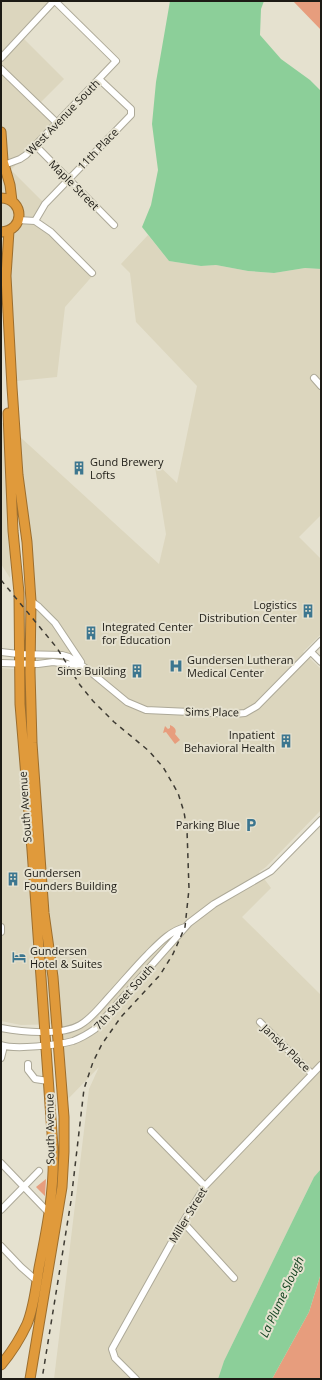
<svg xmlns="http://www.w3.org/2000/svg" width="322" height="1380" font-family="'Open Sans',sans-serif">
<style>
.built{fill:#dcd6be}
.green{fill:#e79d7d}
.water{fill:#8ccf99}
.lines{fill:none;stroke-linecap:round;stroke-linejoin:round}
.minor-casing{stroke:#ada998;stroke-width:8}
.highway-casing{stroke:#9c6e2e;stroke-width:11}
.minor{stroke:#fff;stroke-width:6}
.highway{stroke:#e09a3b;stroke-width:9}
.rail{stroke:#3e3b33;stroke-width:1.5;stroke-dasharray:5 5;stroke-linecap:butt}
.labels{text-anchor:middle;stroke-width:4;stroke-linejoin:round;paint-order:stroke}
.street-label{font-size:11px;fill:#1d1b15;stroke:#e5e1cf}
.poi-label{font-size:11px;fill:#1d1b15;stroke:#e5e1cf;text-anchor:start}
.water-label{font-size:12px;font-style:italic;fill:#0f401d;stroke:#e5e1cf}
</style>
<rect width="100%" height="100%" fill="#e5e1cf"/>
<!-- built -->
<path class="built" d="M1 1H54L21 36 64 79 38 105 57 123 11 170 45 204 35 221 95 273 65 307 57 377 17 381 13 312 1 313Z
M148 235 169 261 201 266 216 265 248 271 274 273 305 268 321 269V515L299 537 321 559V634L303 652 321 669V810L266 867 259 872 271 888 242 917 321 995V1169L314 1177 224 1361 218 1379H54L89 1089 99 1067 68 1099 62 1024 21 1025 1 1021V668L35 671 33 623 18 435 159 564 166 534 154 461 177 483 197 386 136 322 130 273 121 264Z
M1 423H5L11 544 10 578 1 564Z"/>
<!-- green -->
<path class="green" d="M293 1H321V30Z
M170 725C175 727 177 730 175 734L180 740 175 744 166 732 163 733 165 726 168 729 170 728Z
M46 1179 45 1196 36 1187Z
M321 1273V1379H272L309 1312Z"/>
<!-- water -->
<path class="water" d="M170 1H264L261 9 260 35 281 59 310 80 321 91V269L305 268 274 273 248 271 216 265 201 266 169 261 142 227 151 205 158 170 152 124 156 82Z
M321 1169V1273L309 1312 272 1379H218L224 1361 314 1177Z"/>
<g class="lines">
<!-- minor casing -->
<g class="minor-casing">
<path id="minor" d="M1 58 54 1
M1 69 57 123
M35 145 114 225
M4 165 20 159 26 155 116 61 55 1
M18 220 35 221 51 232 92 273
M35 221 45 204 131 115V109L99 79
M314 378 321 386
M31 601 39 607 55 623 81 662
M1 652 19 654 62 655 69 657 87 669 127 702 146 710 234 714 245 713 257 706 321 641
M311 652 321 662
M1 663 38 664 53 662 81 666
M1 927V932
M260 1022 312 1074
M1 1028C22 1032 61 1036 80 1025 92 1018 100 1007 109 997 122 983 134 968 148 954 159 943 170 931 185 927
M1 1045C15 1050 58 1045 73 1041 81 1038 88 1034 95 1029L189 923 214 904 271 871 321 820
M1 1058 4 1046
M28 1064V1070L35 1079 48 1081
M151 1131 205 1186
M1 1163 49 1213
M1 1210 39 1171
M183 1222 234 1278
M1 1246 21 1267 37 1281
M136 1379 115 1358 112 1349 183 1222 205 1186 321 1065"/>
</g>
<!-- highway casing -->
<g class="highway-casing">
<path id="highway" d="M1 132 3 161 10 185 12 201
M1 198C25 199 25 231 1 232
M9 231 6 276 12 387 18 475 27 542 31 601 30 672 32 743 44 913 53 977 64 1117V1152L62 1187 30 1379
M1 1365C11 1353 20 1339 27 1324 34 1307 36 1287 39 1268 47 1228 55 1188 53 1147L32 850 20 704 19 593 13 531 8 413"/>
</g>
<!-- minor -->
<use href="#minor" class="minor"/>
<!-- highway -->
<use href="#highway" class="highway"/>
<!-- rail -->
<path class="rail" d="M1 580 57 648 80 685 93 701 114 722 149 751 163 767 178 793 184 812 187 830 189 889 185 927 173 954 160 975 121 1017 102 1044 93 1062 84 1089 71 1201 42 1379"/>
</g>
<!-- icons -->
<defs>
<g id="building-bare" transform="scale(1.08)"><path d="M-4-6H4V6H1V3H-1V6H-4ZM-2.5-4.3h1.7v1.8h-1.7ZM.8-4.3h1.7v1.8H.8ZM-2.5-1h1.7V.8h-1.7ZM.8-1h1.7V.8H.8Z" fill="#3c768f" stroke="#e5e1cf" stroke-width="2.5" paint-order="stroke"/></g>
<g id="hospital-bare" transform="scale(1.08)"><path d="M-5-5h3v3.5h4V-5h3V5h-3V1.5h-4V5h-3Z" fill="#3c768f" stroke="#e5e1cf" stroke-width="2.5" paint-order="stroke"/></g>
<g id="parking-bare" transform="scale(1.08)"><path d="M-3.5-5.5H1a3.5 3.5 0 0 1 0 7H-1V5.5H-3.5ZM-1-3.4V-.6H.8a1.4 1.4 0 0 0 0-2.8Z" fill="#3c768f" stroke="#e5e1cf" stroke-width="2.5" paint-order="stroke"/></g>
<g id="hotel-bare" transform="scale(1.08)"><path d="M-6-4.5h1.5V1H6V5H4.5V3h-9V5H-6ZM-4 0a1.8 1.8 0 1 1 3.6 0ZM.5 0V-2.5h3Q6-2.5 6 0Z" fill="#3c768f" stroke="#e5e1cf" stroke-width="2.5" paint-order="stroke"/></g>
</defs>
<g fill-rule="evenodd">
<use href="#building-bare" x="79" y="468"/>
<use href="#building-bare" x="308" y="611"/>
<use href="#building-bare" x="91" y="633"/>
<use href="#hospital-bare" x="176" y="666"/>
<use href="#building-bare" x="137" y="671"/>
<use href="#building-bare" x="286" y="741"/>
<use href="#parking-bare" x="251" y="825"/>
<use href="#building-bare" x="13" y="879"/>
<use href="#hotel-bare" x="19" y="957"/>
</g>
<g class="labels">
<!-- street labels -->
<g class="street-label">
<text transform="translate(63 117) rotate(-46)" y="4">West Avenue South</text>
<text transform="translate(98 149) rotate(-46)" y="4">11th Place</text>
<text transform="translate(74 185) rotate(45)" y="4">Maple Street</text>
<text transform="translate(212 712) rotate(1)" y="4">Sims Place</text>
<text transform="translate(25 807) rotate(-94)" y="4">South Avenue</text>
<text transform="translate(124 997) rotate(-48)" y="4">7th Street South</text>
<text transform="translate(286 1048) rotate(44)" y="4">Jansky Place</text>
<text transform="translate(50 1129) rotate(-91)" y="4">South Avenue</text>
<text transform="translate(188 1215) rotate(-59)" y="4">Miller Street</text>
</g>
<!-- poi labels -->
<g class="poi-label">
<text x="90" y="466">Gund Brewery<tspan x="90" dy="13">Lofts</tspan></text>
<text x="297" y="609" text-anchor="end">Logistics<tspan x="297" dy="13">Distribution Center</tspan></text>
<text x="102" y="631">Integrated Center<tspan x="102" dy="13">for Education</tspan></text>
<text x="187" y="664">Gundersen Lutheran<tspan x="187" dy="13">Medical Center</tspan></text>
<text x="126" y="675" text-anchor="end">Sims Building</text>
<text x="275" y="739" text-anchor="end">Inpatient<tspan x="275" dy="13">Behavioral Health</tspan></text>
<text x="240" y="829" text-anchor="end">Parking Blue</text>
<text x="24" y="877">Gundersen<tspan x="24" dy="13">Founders Building</tspan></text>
<text x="30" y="955">Gundersen<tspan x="30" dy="13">Hotel &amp; Suites</tspan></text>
</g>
<!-- water labels -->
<g class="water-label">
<text transform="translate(282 1297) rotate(-65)" y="4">La Plume Slough</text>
</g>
</g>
<!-- border -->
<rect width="322" height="1380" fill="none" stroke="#1d1b15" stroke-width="4"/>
</svg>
